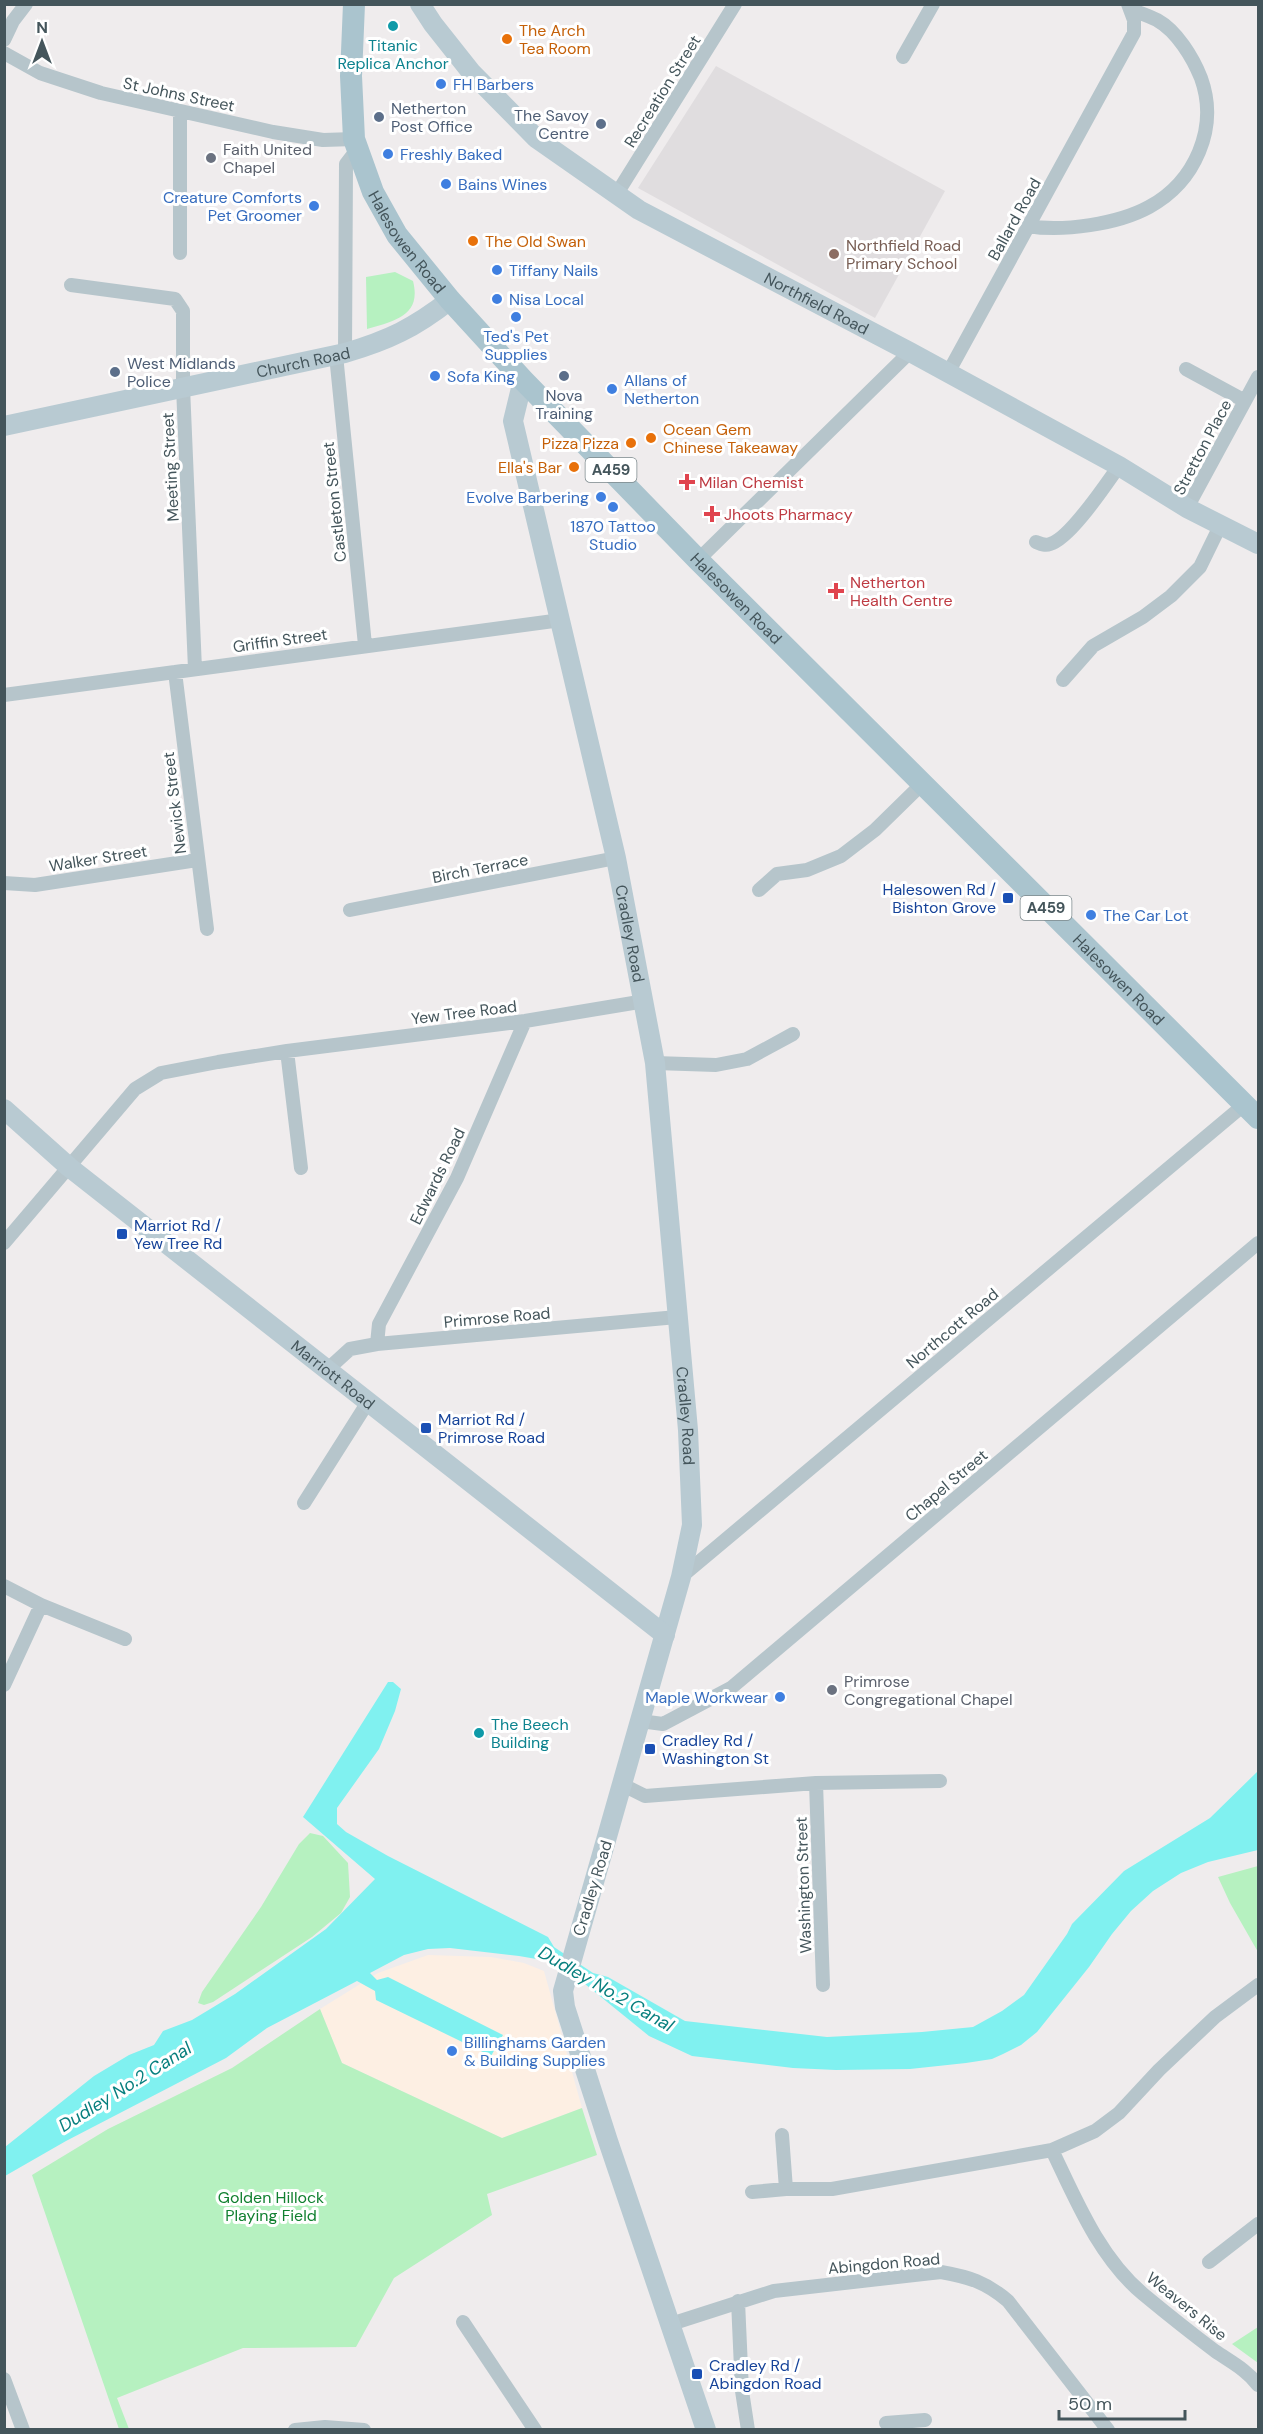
<svg xmlns="http://www.w3.org/2000/svg" width="1263" height="2434" font-family="'DM Sans',sans-serif">
<style>
.commercial{fill:#fdefe3}
.education{fill:#e0dddf}
.green{fill:#b6f1c0}
.water{fill:#80f1f0}
.lines{fill:none;stroke-linecap:round;stroke-linejoin:round}
.street{stroke:#b6c5cb;stroke-width:14}
.secondary{stroke:#b8cad2;stroke-width:20}
.primary{stroke:#aac4ce;stroke-width:22}
.culture-dot{fill:#0f9aa8;stroke:#fff;stroke-width:2}
.food-dot{fill:#e8710a;stroke:#fff;stroke-width:2}
.shop-dot{fill:#3f7fe0;stroke:#fff;stroke-width:2}
.service-dot{fill:#5c6f8a;stroke:#fff;stroke-width:2}
.worship-dot{fill:#6b7280;stroke:#fff;stroke-width:2}
.education-dot{fill:#8d6e63;stroke:#fff;stroke-width:2}
.health-dot{fill:#e0444e;stroke:#fff;stroke-width:2}
.transit-dot{fill:#1a4fb4;stroke:#fff;stroke-width:2}
.labels{text-anchor:middle;stroke-width:6;stroke-linejoin:round;paint-order:stroke}
.shield{fill:#fff;stroke:#7c888c;stroke-width:1.5}
.shield-label{font-size:15px;font-weight:bold;fill:#44555b}
.food-label{font-size:16px;fill:#c56008;stroke:#fff;text-anchor:start}
.culture-label{font-size:16px;fill:#0d838f;stroke:#fff}
.shop-label{font-size:16px;fill:#366cbe;stroke:#fff;text-anchor:start}
.street-label{font-size:16px;fill:#44555b;stroke:#fff}
.service-label{font-size:16px;fill:#4e5e75;stroke:#fff;text-anchor:start}
.worship-label{font-size:16px;fill:#5b616d;stroke:#fff;text-anchor:start}
.education-label{font-size:16px;fill:#785e54;stroke:#fff;text-anchor:start}
.health-label{font-size:16px;fill:#be3a42;stroke:#fff;text-anchor:start}
.transit-label{font-size:16px;fill:#164399;stroke:#fff;text-anchor:start}
.park-label{font-size:16px;fill:#118030;stroke:#fff}
.water-label{font-size:18px;font-style:italic;fill:#077f7e;stroke:#fff}
</style>
<rect width="100%" height="100%" fill="#efeced"/>
<!-- commercial -->
<path class="commercial" d="M428 1955 491 1957 524 1963 544 1971 582 2108 502 2138 342 2063 320 2009 378 1973Z"/>
<!-- education -->
<path class="education" d="M716 66 945 191 875 318 638 188Z"/>
<!-- green -->
<path class="green" d="M395 272 413 281C422 316 394 321 367 329L366 277Z
M310 1833 323 1836 348 1863 350 1897 341 1913 312 1937 213 2002 204 2005 198 2003 202 1992 261 1907 299 1844Z
M1258 1866V1952L1230 1903 1218 1877Z
M320 2009 342 2063 502 2138 582 2108 597 2155 487 2194 492 2215 394 2278 356 2347 243 2348 117 2398 129 2429H119L32 2175 108 2129 232 2068Z
M1258 2327V2363L1232 2344Z"/>
<!-- water -->
<path class="water" d="M388 1682H393L401 1689 395 1711 379 1749 337 1808V1824L346 1832 388 1856 548 1937 554 1947 593 1973 608 1977 685 2021 827 2037 922 2032 973 2027 1002 2011 1024 1995 1067 1934 1072 1924 1124 1871 1210 1818 1258 1771V1850L1208 1862 1181 1873 1153 1891 1131 1911 1112 1934 1089 1967 1037 2032 1021 2045 1003 2054 992 2059 966 2063 910 2069 836 2070 793 2068 692 2056 649 2036 585 1984 548 1961 519 1956 450 1948 428 1949 404 1955 370 1973 377 1980 388 1977 503 2035 491 2056 376 2000 375 1991 357 1981 267 2028 226 2058 66 2141 5 2176V2147L94 2076 129 2055 154 2045 163 2031 192 2020 235 1994 326 1929 375 1879 303 1817Z"/>
<g class="lines">
<!-- street -->
<path class="street" d="M4 40 13 21 26 4
M4 53 40 73 101 93 273 132 323 140 354 139
M903 57 933 4
M180 111V253
M616 195 735 4
M1028 226C1063 232 1118 224 1149 207 1195 182 1219 128 1201 78 1193 58 1177 31 1157 20 1149 16 1140 13 1132 10
M71 285 175 299 183 311V387L195 669
M345 353 346 164 356 151
M336 355 365 645
M1186 369 1245 401
M948 373 1134 33V20L1128 4
M1187 508 1258 377
M1036 542C1041 544 1045 546 1050 544 1070 539 1106 484 1119 466
M698 560 910 352
M175 672 207 929
M1063 680 1093 646 1143 617 1171 596 1200 567 1221 524
M4 695 561 620
M4 883 35 885 197 860
M759 890 777 874 807 870 841 856 875 830 922 784
M350 910 616 858
M287 1051 301 1168
M655 1063 716 1065 747 1059 793 1034
M4 1243 135 1089 161 1073 218 1062 287 1051 525 1021 645 1001
M377 1344 379 1324 457 1178 525 1021
M328 1369 350 1349 377 1344 677 1317
M304 1503 368 1402
M681 1577 1245 1104
M4 1586 41 1605 125 1639
M4 1685 41 1605
M640 1721 663 1724 731 1688 1258 1243
M816 1783 823 1985
M623 1785 645 1796 816 1783 940 1781
M782 2135 786 2189
M1052 2150C1076 2200 1099 2257 1143 2294 1166 2313 1191 2333 1215 2351 1231 2362 1247 2370 1258 2385
M752 2192 786 2189H832L1052 2150 1095 2131 1119 2113 1159 2070 1215 2017 1258 1985
M1209 2262 1258 2224
M738 2301 742 2391 748 2430
M463 2322 535 2430
M671 2324 774 2291 941 2272C969 2277 986 2282 1008 2301L1108 2430
M4 2379 23 2430
M886 2423 925 2420
M295 2430 325 2427 364 2430"/>
<!-- secondary -->
<g class="secondary">
<path id="s1" d="M420 4 433 24 471 72 536 138 639 210 910 352 1119 466 1187 508 1258 544"/>
<path id="s2" d="M523 380 513 421 616 858 655 1063 688 1430 692 1525 681 1577 563 1991 565 2007 608 2141 706 2430"/>
<path id="s3" d="M4 426 345 353C389 340 414 328 450 300"/>
<path id="s4" d="M4 1109 69 1167 665 1635"/>
</g>
<!-- primary -->
<path class="primary" id="s5" d="M354 4 351 76 354 139 373 192 397 235 450 300 523 380 698 560 1258 1118"/>
</g>
<!-- markers -->
<g class="culture-dot">
<circle cx="393" cy="26" r="6"/>
<circle cx="479" cy="1733" r="6"/>
</g>
<g class="food-dot">
<circle cx="507" cy="39" r="6"/>
<circle cx="473" cy="241" r="6"/>
<circle cx="651" cy="438" r="6"/>
<circle cx="631" cy="443" r="6"/>
<circle cx="574" cy="467" r="6"/>
</g>
<g class="shop-dot">
<circle cx="441" cy="84" r="6"/>
<circle cx="388" cy="154" r="6"/>
<circle cx="446" cy="184" r="6"/>
<circle cx="314" cy="206" r="6"/>
<circle cx="497" cy="270" r="6"/>
<circle cx="497" cy="299" r="6"/>
<circle cx="516" cy="317" r="6"/>
<circle cx="435" cy="376" r="6"/>
<circle cx="612" cy="389" r="6"/>
<circle cx="601" cy="497" r="6"/>
<circle cx="613" cy="507" r="6"/>
<circle cx="1091" cy="915" r="6"/>
<circle cx="780" cy="1697" r="6"/>
<circle cx="452" cy="2051" r="6"/>
</g>
<g class="service-dot">
<circle cx="379" cy="117" r="6"/>
<circle cx="601" cy="124" r="6"/>
<circle cx="115" cy="372" r="6"/>
<circle cx="564" cy="376" r="6"/>
</g>
<g class="worship-dot">
<circle cx="211" cy="158" r="6"/>
<circle cx="832" cy="1690" r="6"/>
</g>
<circle class="education-dot" cx="834" cy="254" r="6"/>
<g class="health-dot">
<path d="M684 473h6v6h6v6h-6v6h-6v-6h-6v-6h6z"/>
<path d="M709 505h6v6h6v6h-6v6h-6v-6h-6v-6h6z"/>
<path d="M833 582h6v6h6v6h-6v6h-6v-6h-6v-6h6z"/>
</g>
<g class="transit-dot">
<rect x="1002" y="892" width="12" height="12" rx="3"/>
<rect x="116" y="1228" width="12" height="12" rx="3"/>
<rect x="420" y="1422" width="12" height="12" rx="3"/>
<rect x="644" y="1743" width="12" height="12" rx="3"/>
<rect x="691" y="2368" width="12" height="12" rx="3"/>
</g>
<g class="labels">
<!-- shield labels -->
<g class="shield">
<rect x="585.5" y="458" width="51" height="24" rx="4.5"/>
<rect x="1020.5" y="896" width="51" height="24" rx="4.5"/>
</g>
<g class="shield-label">
<text x="611" y="475">A459</text>
<text x="1046" y="913">A459</text>
</g>
<!-- food labels -->
<g class="food-label">
<text x="519" y="36">The Arch<tspan x="519" dy="18">Tea Room</tspan></text>
<text x="485" y="247">The Old Swan</text>
<text x="663" y="435">Ocean Gem<tspan x="663" dy="18">Chinese Takeaway</tspan></text>
<text x="619" y="449" text-anchor="end">Pizza Pizza</text>
<text x="562" y="473" text-anchor="end">Ella's Bar</text>
</g>
<!-- culture labels -->
<g class="culture-label">
<text x="393" y="51">Titanic<tspan x="393" dy="18">Replica Anchor</tspan></text>
<text x="491" y="1730" text-anchor="start">The Beech<tspan x="491" dy="18">Building</tspan></text>
</g>
<!-- shop labels -->
<g class="shop-label">
<text x="453" y="90">FH Barbers</text>
<text x="400" y="160">Freshly Baked</text>
<text x="458" y="190">Bains Wines</text>
<text x="302" y="203" text-anchor="end">Creature Comforts<tspan x="302" dy="18">Pet Groomer</tspan></text>
<text x="509" y="276">Tiffany Nails</text>
<text x="509" y="305">Nisa Local</text>
<text x="516" y="342" text-anchor="middle">Ted's Pet<tspan x="516" dy="18">Supplies</tspan></text>
<text x="447" y="382">Sofa King</text>
<text x="624" y="386">Allans of<tspan x="624" dy="18">Netherton</tspan></text>
<text x="589" y="503" text-anchor="end">Evolve Barbering</text>
<text x="613" y="532" text-anchor="middle">1870 Tattoo<tspan x="613" dy="18">Studio</tspan></text>
<text x="1103" y="921">The Car Lot</text>
<text x="768" y="1703" text-anchor="end">Maple Workwear</text>
<text x="464" y="2048">Billinghams Garden<tspan x="464" dy="18">&amp; Building Supplies</tspan></text>
</g>
<!-- street labels -->
<g class="street-label">
<text transform="translate(662 91) rotate(-58)" y="6">Recreation Street</text>
<text transform="translate(179 94) rotate(12)" y="6">St Johns Street</text>
<text transform="translate(1014 219) rotate(-61)" y="6">Ballard Road</text>
<text dy="6" stroke="none"><textPath href="#s5" startOffset="252">Halesowen Road</textPath></text>
<text dy="6" stroke="none"><textPath href="#s1" startOffset="504">Northfield Road</textPath></text>
<text dy="6" stroke="none"><textPath href="#s3" startOffset="306">Church Road</textPath></text>
<text transform="translate(1202 447) rotate(-62)" y="6">Stretton Place</text>
<text transform="translate(170 467) rotate(-93)" y="6">Meeting Street</text>
<text transform="translate(334 502) rotate(-96)" y="6">Castleton Street</text>
<text dy="6" stroke="none"><textPath href="#s5" startOffset="738">Halesowen Road</textPath></text>
<text transform="translate(280 640) rotate(-8)" y="6">Griffin Street</text>
<text transform="translate(174 803) rotate(-97)" y="6">Newick Street</text>
<text transform="translate(98 858) rotate(-9)" y="6">Walker Street</text>
<text transform="translate(480 868) rotate(-11)" y="6">Birch Terrace</text>
<text dy="6" stroke="none"><textPath href="#s2" startOffset="568">Cradley Road</textPath></text>
<text dy="6" stroke="none"><textPath href="#s5" startOffset="1278">Halesowen Road</textPath></text>
<text transform="translate(464 1012) rotate(-7)" y="6">Yew Tree Road</text>
<text transform="translate(437 1176) rotate(-64)" y="6">Edwards Road</text>
<text transform="translate(497 1317) rotate(-5)" y="6">Primrose Road</text>
<text transform="translate(952 1328) rotate(-40)" y="6">Northcott Road</text>
<text dy="6" stroke="none"><textPath href="#s4" startOffset="423">Marriott Road</textPath></text>
<text dy="6" stroke="none"><textPath href="#s2" startOffset="1054">Cradley Road</textPath></text>
<text transform="translate(946 1485) rotate(-40)" y="6">Chapel Street</text>
<text transform="translate(803 1885) rotate(-92)" y="6">Washington Street</text>
<text transform="translate(592 1888) rotate(-73)" y="6">Cradley Road</text>
<text transform="translate(884 2263) rotate(-5)" y="6">Abingdon Road</text>
<text transform="translate(1187 2306) rotate(39)" y="6">Weavers Rise</text>
</g>
<!-- service labels -->
<g class="service-label">
<text x="391" y="114">Netherton<tspan x="391" dy="18">Post Office</tspan></text>
<text x="589" y="121" text-anchor="end">The Savoy<tspan x="589" dy="18">Centre</tspan></text>
<text x="127" y="369">West Midlands<tspan x="127" dy="18">Police</tspan></text>
<text x="564" y="401" text-anchor="middle">Nova<tspan x="564" dy="18">Training</tspan></text>
</g>
<!-- worship labels -->
<g class="worship-label">
<text x="223" y="155">Faith United<tspan x="223" dy="18">Chapel</tspan></text>
<text x="844" y="1687">Primrose<tspan x="844" dy="18">Congregational Chapel</tspan></text>
</g>
<!-- education labels -->
<g class="education-label">
<text x="846" y="251">Northfield Road<tspan x="846" dy="18">Primary School</tspan></text>
</g>
<!-- health labels -->
<g class="health-label">
<text x="699" y="488">Milan Chemist</text>
<text x="724" y="520">Jhoots Pharmacy</text>
<text x="850" y="588">Netherton<tspan x="850" dy="18">Health Centre</tspan></text>
</g>
<!-- transit labels -->
<g class="transit-label">
<text x="996" y="895" text-anchor="end">Halesowen Rd /<tspan x="996" dy="18">Bishton Grove</tspan></text>
<text x="134" y="1231">Marriot Rd /<tspan x="134" dy="18">Yew Tree Rd</tspan></text>
<text x="438" y="1425">Marriot Rd /<tspan x="438" dy="18">Primrose Road</tspan></text>
<text x="662" y="1746">Cradley Rd /<tspan x="662" dy="18">Washington St</tspan></text>
<text x="709" y="2371">Cradley Rd /<tspan x="709" dy="18">Abingdon Road</tspan></text>
</g>
<!-- park labels -->
<g class="park-label">
<text x="271" y="2203">Golden Hillock<tspan x="271" dy="18">Playing Field</tspan></text>
</g>
<!-- water labels -->
<g class="water-label">
<text transform="translate(606 1989) rotate(30)" y="6">Dudley No.2 Canal</text>
<text transform="translate(125 2087) rotate(-32)" y="6">Dudley No.2 Canal</text>
</g>
</g>
<!-- border -->
<rect width="1263" height="2434" fill="none" stroke="#44555b" stroke-width="12"/>
<!-- north arrow -->
<g transform="translate(42 42)" stroke="#ffffff" stroke-width="4.5" paint-order="stroke">
<path d="M0-4.5L10 22L0 15L-10 22Z" fill="#44555b"/>
<text y="-9" font-size="16" font-weight="bold" text-anchor="middle" fill="#44555b">N</text>
</g>
<!-- scale -->
<path d="M1059 2410v9h126v-9" fill="none" stroke="#44555b" stroke-width="3"/>
<text x="1068" y="2410" font-size="18" fill="#44555b" stroke="#ffffff" stroke-width="4.5" paint-order="stroke">50 m</text>
</svg>
